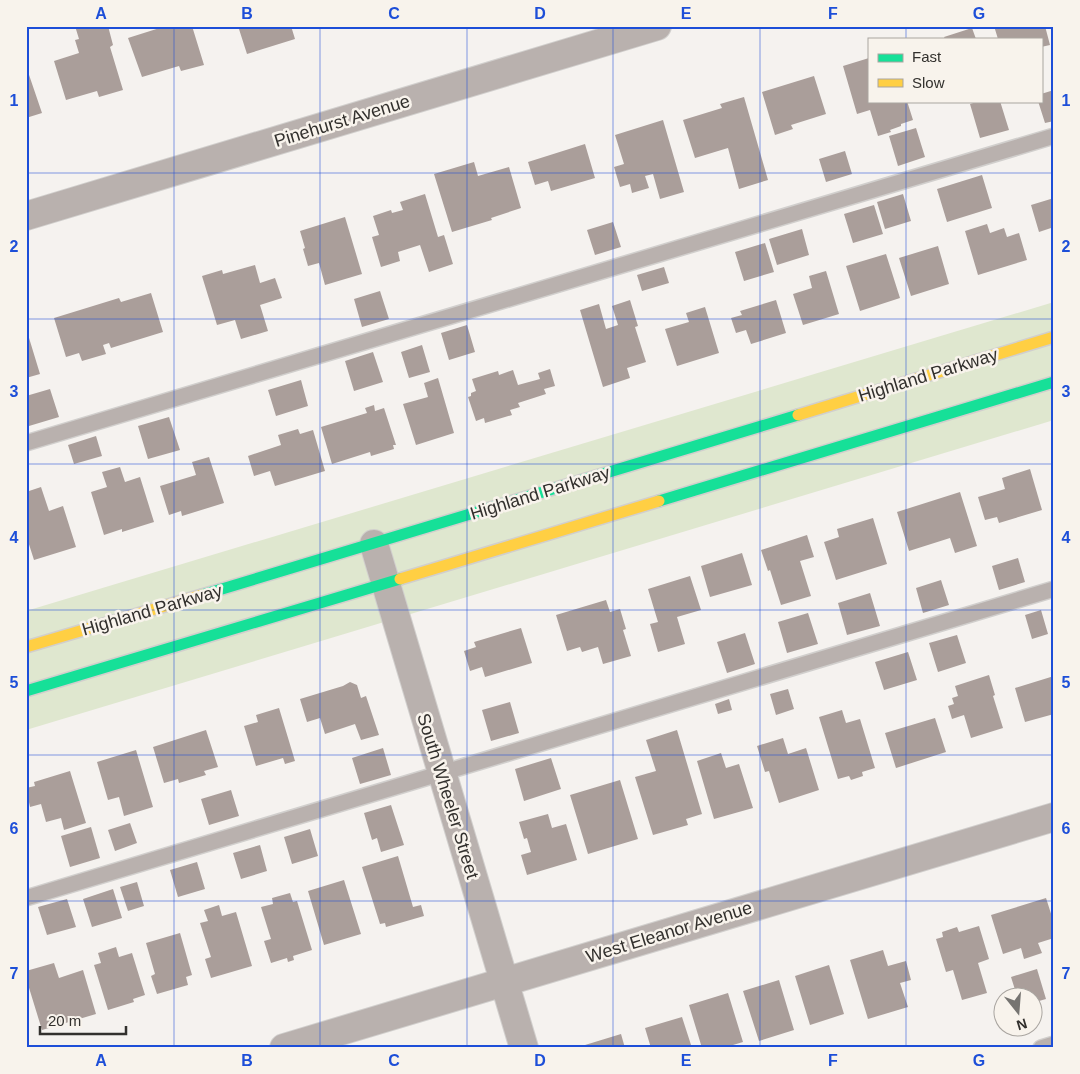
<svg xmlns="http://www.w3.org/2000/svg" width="1080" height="1074" font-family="Helvetica,sans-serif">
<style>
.green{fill:#dfe7cf}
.building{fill:#aa9e9a}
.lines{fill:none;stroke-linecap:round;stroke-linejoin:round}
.lane-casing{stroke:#d1cfcd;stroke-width:18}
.street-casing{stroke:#d1cfcd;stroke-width:30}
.fast-casing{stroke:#d1cfcd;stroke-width:14}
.slow-casing{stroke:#d1cfcd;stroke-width:14}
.lane{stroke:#b9b1ae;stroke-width:15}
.street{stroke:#b9b1ae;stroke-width:28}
.fast{stroke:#16e098;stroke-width:11}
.slow{stroke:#ffcf43;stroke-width:11}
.grid{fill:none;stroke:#1d4ed8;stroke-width:1;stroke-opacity:0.55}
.labels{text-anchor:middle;stroke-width:5;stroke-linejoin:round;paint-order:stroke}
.street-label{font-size:18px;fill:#32302d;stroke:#f8f3ec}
.neatline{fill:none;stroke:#1d4ed8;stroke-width:2}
.grid-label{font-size:16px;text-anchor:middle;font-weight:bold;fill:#1d4ed8}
</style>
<rect width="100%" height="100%" fill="#f5f2ef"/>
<!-- green -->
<path class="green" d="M1054 302V420L26 730V611Z"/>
<!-- building -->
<path class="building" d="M75 26H108L113 45 110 47 123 90 99 97 97 91 66 100 54 61 79 53 75 40 79 39Z
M166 26H192L204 65 181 71 179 66 142 77 128 38Z
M238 26H291L295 39 247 54Z
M994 26H1045L1050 45 1041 47V39H998Z
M972 28 976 39H945L944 37Z
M869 58V101H907L913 120 901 124V126L890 130 891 132 878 136 870 110 857 114 843 66Z
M26 66 42 113 26 118Z
M814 76 826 114 791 125 793 129 775 135 762 92Z
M1054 90V121L1045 123 1038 101H1041V94Z
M744 97 768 180 739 189 728 148 695 158 683 120 722 108 720 104Z
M980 101H1000L1009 130 980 138 970 104Z
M663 120 684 192 660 199 653 174 645 176 649 188 632 193 630 184 620 187 614 167 624 164 615 135Z
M916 128 925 157 898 166 889 136Z
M585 144 595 178 551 191 548 181 535 185 528 162Z
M845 151 852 174 826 182 819 159Z
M474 162 478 176 509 167 521 208 491 218 492 220 452 232 434 174Z
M982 175 992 208 947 222 937 189Z
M425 194 438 237 444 235 453 264 429 272 420 245 398 252 400 261 381 267 372 237 379 235 373 216 391 210 392 213 403 210 400 202Z
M903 194 911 221 885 229 877 202Z
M1054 198V227L1039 232 1031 205Z
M874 205 883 234 853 243 844 214Z
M345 217 362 274 325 285 319 263 308 266 303 249 305 248 300 231Z
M613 222 621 247 595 255 587 230Z
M987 224 990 233 1004 228 1007 237 1019 233 1027 260 978 275 965 231Z
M802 229 809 255 777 265 769 239Z
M765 243 774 272 744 281 735 252Z
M938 246 949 284 911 296 899 258Z
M886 254 900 298 860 311 846 266Z
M255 265 260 283 275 278 282 298 260 305 268 331 241 339 235 320 217 325 202 276 222 270 223 274Z
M664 267 669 283 642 291 637 275Z
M826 271 839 314 803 325 793 294 812 288 809 276Z
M380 291 389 319 362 327 354 299Z
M151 293 163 332 111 348 109 343 103 345 106 354 82 361 79 353 66 357 54 318 119 298 121 302Z
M630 300 638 326 635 327 646 362 627 368 630 378 603 387 580 310 599 304 606 329 618 325 612 306Z
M776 300 786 333 751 344 746 330 736 333 731 318 742 315 740 311Z
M705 307 719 353 677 366 665 329 689 322 686 313Z
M467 325 475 352 449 360 441 333Z
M26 328 40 374 26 378Z
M422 345 430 372 409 378 401 352Z
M373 352 383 382 354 391 345 361Z
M550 369 555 386 544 389 546 394 518 403 520 407 510 410 512 415 485 423 484 418 476 421 468 397 471 396V393L476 391 472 379 498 371 499 375 513 370 518 385 540 379 538 373Z
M438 378 454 433 416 445 403 404 428 397 424 383Z
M301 380 308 406 276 416 268 390Z
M50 389 59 417 29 426 26 416V396Z
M374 405 375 411 384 408 396 445H393L394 449 371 456 370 452 332 464 321 427 367 413 365 408Z
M169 417 180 450 148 459 138 426Z
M298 429 300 434 313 430 325 471 275 486 270 471 254 476 248 456 281 445 278 435Z
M96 436 102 456 74 464 68 445Z
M209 457 224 503 182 516 181 511 169 515 160 486 196 475 192 462Z
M120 467 125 482 140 477 154 522 122 532V529L104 535 91 492 107 487 102 472Z
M1030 469 1042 510 999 523 997 517 985 520 978 497 1005 489 1002 478Z
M41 487 49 511 63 506 76 547 34 560 26 535V492Z
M960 492 977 546 955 553 950 538 909 551 897 512Z
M873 518 887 564 836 580 824 542 839 537 837 529Z
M807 535 814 557 800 561 811 596 781 605 770 570 768 571 761 550Z
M742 553 752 585 710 597 701 566Z
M1018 558 1025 582 999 590 992 566Z
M690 576 701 610 677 617 685 644 658 652 650 624 658 622 648 589Z
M941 580 949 605 923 613 916 588Z
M870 593 880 626 847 635 838 603Z
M606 600 610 612 620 609 626 629 623 630 631 656 603 664 598 647 582 652 580 647 567 651 556 615Z
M1041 610 1048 634 1032 639 1025 615Z
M808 613 818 644 787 653 778 622Z
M521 628 532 663 485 677 482 667 470 671 464 651 476 647 474 642Z
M745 633 755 664 727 673 717 642Z
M957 635 966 663 938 672 929 643Z
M908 652 917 680 884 690 875 662Z
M989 675 995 695 993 696 1003 728 971 738 964 715 952 719 948 706 954 704 952 698 958 696 955 686Z
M1054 676V714L1025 722 1015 688Z
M350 682 357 685 361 698 366 696 379 735 361 740 355 724 325 734 320 718 307 722 300 699 343 686Z
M788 689 794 709 776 715 770 694Z
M729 699 732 710 718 714 715 704Z
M510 702 519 733 491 741 482 710Z
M279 708 295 761 285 764 283 758 256 766 244 726 258 722 256 715Z
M842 710 846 723 860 719 875 768 862 772 863 776 851 780 849 776 838 779 819 717Z
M935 718 946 752 896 768 885 733Z
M206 730 218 767 204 771 206 775 179 783 178 779 164 783 153 747Z
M677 730 702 814 686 819 688 825 653 835 635 777 656 771 646 740Z
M783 738 788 754 806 748 819 790 779 803 769 771 765 772 757 746Z
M383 748 391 775 360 784 352 758Z
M136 750 153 807 124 816 119 797 108 800 97 762Z
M721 753 726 768 739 764 753 808 714 819 697 761Z
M551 758 561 789 524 801 515 769Z
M70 771 86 823 64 830 61 818 46 822 41 804 30 807 26 788 35 786 34 782Z
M620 780 638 839 588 854 570 795Z
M231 790 239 816 209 825 201 799Z
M391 805 404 845 381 852 377 838 372 840 364 813Z
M548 814 552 828 566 824 577 860 527 875 521 855 531 852 527 838 524 839 519 822Z
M130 823 137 843 115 851 108 830Z
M91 827 100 858 70 867 61 836Z
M310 829 318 856 292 864 284 837Z
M260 845 267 871 241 879 233 853Z
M398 856 413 907 421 905 424 916 386 927 385 923 380 924 362 867Z
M197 862 205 889 178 897 170 870Z
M344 880 361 934 324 945 308 891Z
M137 882 144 906 128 911 120 887Z
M113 889 122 918 92 927 83 899Z
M290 893 293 902 297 901 312 950 293 956 294 960 288 962 287 958 271 963 264 941 271 939 261 907 273 904 272 898Z
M1046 898 1054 923V938L1038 943 1042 953 1024 959 1021 948 1003 954 991 915Z
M67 899 76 927 47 935 38 907Z
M219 905 222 916 236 912 252 966 211 978 205 959 211 957 200 923 208 921 204 910Z
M979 926 989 959 978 963 987 993 962 1000 953 970 946 972 936 939 943 937 942 932 957 927 959 932Z
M180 933 192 975 186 977 188 985 157 994 151 976 155 974 146 943Z
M116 947 119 957 132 953 145 995 133 999 134 1002 108 1010 94 965 101 963 98 953Z
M883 950 888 966 906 961 911 980 900 983 908 1007 868 1019 850 960Z
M54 963 59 978 83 970 96 1014 42 1030 26 978V971Z
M829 965 844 1014 810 1025 795 976Z
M1037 969 1046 999 1032 1003V996H1017L1011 977Z
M779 980 794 1030 759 1041 743 991Z
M728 993 743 1042 723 1048H702L689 1005Z
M682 1017 692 1048H651L645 1028Z
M621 1034 625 1048H585V1045Z"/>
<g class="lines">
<!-- lane casing -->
<g class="lane-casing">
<path id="lane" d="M26 443 1054 136
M26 898 1054 589
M1041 1048 1054 1044"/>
</g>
<!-- street casing -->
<g class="street-casing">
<path id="street" d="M26 216 657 26
M374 544 524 1048
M284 1048 1054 817"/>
</g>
<!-- fast casing -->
<g class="fast-casing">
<path id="fast" d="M659 501 1054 382
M202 595 798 415
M26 691 400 579"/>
</g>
<!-- slow casing -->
<g class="slow-casing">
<path id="slow" d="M798 415 1054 337
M400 579 659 501
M26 647 202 595"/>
</g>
<!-- lane -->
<use href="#lane" class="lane"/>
<!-- street -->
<use href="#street" class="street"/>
<!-- fast -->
<use href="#fast" class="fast"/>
<!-- slow -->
<use href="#slow" class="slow"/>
</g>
<!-- grid -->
<path class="grid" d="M174 26V1048M320 26V1048M467 26V1048M613 26V1048M760 26V1048M906 26V39M906 101V1048M26 173H1054M26 319H1054M26 464H1054M26 610H1054M26 755H1054M26 901H1054"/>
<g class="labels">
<!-- street labels -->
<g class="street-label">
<text transform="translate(342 121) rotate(-17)" y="6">Pinehurst Avenue</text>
<text transform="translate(928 375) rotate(-17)" y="6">Highland Parkway</text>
<text transform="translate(540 493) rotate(-17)" y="6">Highland Parkway</text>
<text transform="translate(152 610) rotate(-16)" y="6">Highland Parkway</text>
<text transform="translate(448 796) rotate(73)" y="6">South Wheeler Street</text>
<text transform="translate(669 932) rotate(-17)" y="6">West Eleanor Avenue</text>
</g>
</g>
<!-- border -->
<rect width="1080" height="1074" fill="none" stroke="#f8f3ec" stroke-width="55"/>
<!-- legend -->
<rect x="868" y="38" width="175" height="65" fill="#f8f3ec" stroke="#a9a5a0"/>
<rect x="878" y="54" width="25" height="8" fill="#16e098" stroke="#a9a5a0"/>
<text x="912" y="62" font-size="15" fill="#32302d">Fast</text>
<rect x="878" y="79" width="25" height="8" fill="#ffcf43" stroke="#a9a5a0"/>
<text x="912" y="88" font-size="15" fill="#32302d">Slow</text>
<!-- north arrow -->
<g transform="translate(1018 1012) rotate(163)"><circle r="24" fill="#f8f3ec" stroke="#a9a5a0"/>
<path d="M0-4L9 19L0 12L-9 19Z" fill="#767471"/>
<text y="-8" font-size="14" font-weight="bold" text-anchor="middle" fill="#32302d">N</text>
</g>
<!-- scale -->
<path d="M40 1026v8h86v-8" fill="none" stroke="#32302d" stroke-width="2.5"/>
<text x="48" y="1026" font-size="15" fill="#32302d" stroke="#f8f3ec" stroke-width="4" paint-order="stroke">20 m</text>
<rect x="28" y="28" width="1024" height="1018" class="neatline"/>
<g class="grid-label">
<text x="101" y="19">A</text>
<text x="247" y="19">B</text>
<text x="394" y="19">C</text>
<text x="540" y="19">D</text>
<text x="686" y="19">E</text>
<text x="833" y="19">F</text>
<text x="979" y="19">G</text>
<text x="14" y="106">1</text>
<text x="1066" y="106">1</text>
<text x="14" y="252">2</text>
<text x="1066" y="252">2</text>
<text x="14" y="397">3</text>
<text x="1066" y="397">3</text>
<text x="14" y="543">4</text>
<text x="1066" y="543">4</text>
<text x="14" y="688">5</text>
<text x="1066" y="688">5</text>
<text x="14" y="834">6</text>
<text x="1066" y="834">6</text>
<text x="14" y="979">7</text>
<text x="1066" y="979">7</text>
<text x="101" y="1066">A</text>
<text x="247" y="1066">B</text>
<text x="394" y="1066">C</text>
<text x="540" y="1066">D</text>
<text x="686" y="1066">E</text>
<text x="833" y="1066">F</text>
<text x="979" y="1066">G</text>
</g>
</svg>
